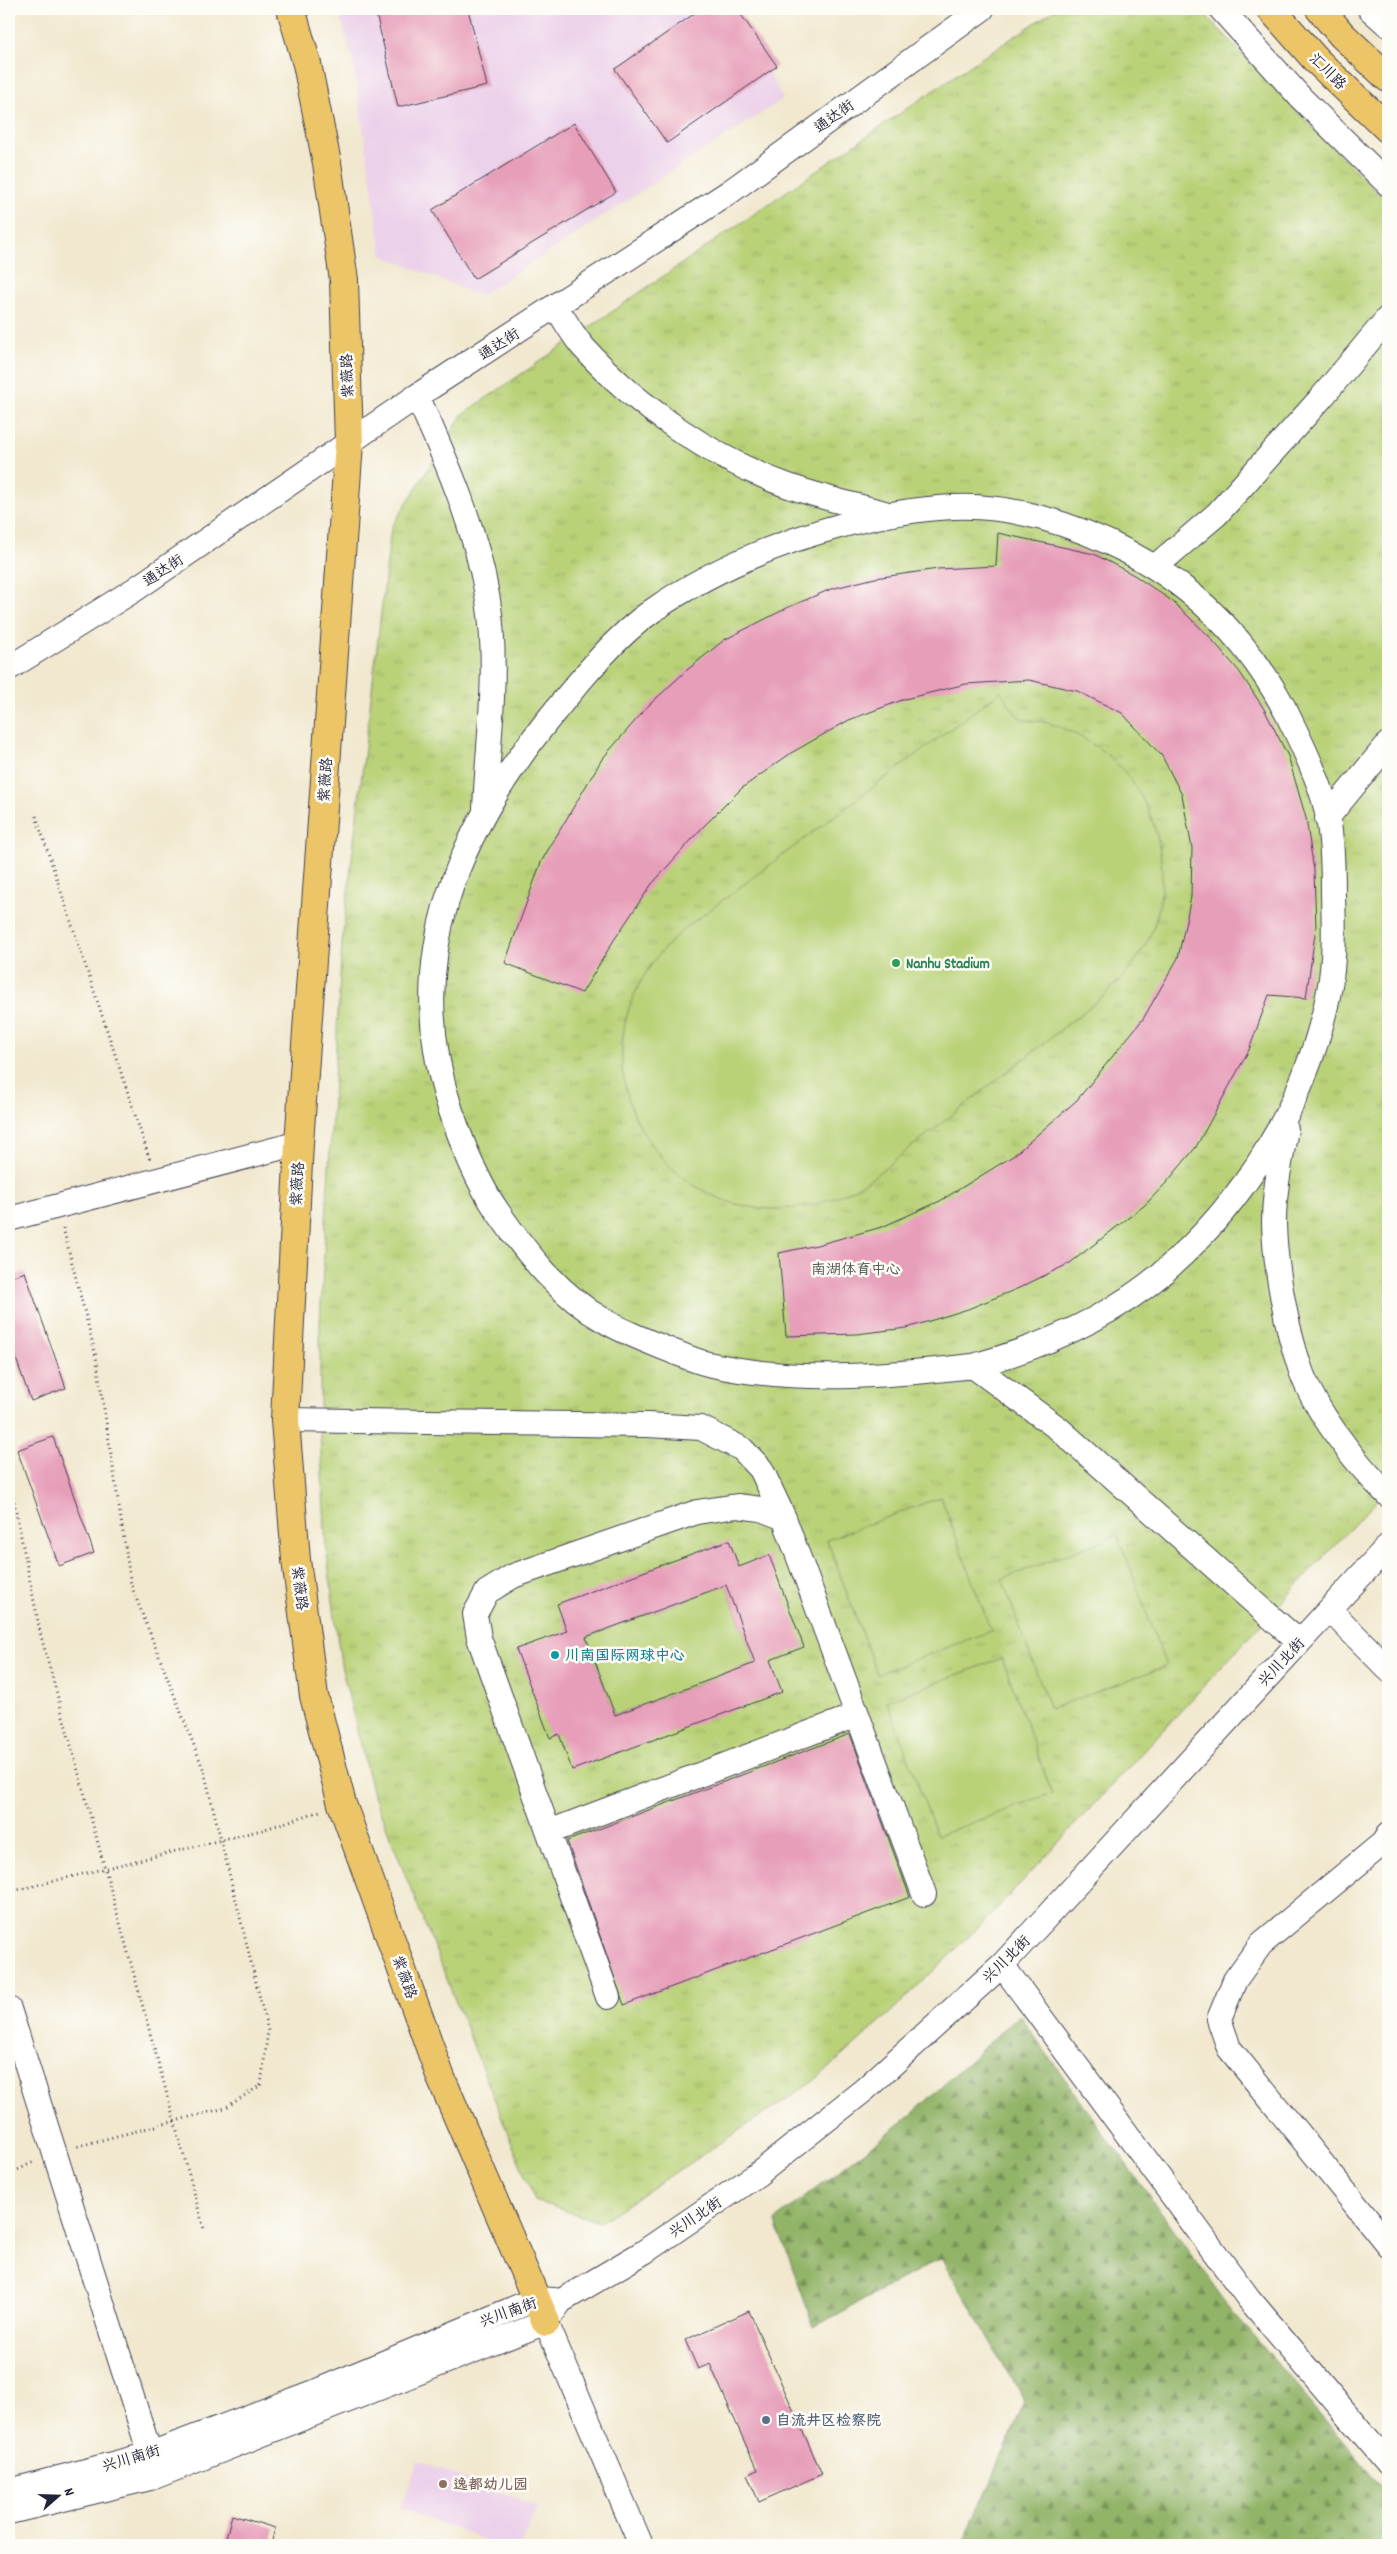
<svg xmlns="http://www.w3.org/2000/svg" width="1397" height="2554" font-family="Dekko,'LXGW WenKai TC',sans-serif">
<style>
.built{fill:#ecd1ea}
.grass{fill:url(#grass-tufts);stroke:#6e7a5a}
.forest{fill:url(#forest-firs);stroke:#5a6b52}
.garden{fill:#b9d278;stroke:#6e7a5a}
.building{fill:#e79eb9;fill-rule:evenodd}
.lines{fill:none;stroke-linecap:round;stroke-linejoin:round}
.minor-casing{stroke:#414051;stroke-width:26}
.major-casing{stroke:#414051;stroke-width:30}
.path{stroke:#414051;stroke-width:3;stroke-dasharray:1 4;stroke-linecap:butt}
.minor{stroke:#fff;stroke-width:24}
.major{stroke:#edc569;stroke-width:28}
.leisure-dot{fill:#2e9e5b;stroke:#fdfcf7;stroke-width:2}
.culture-dot{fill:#0f9aa8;stroke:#fdfcf7;stroke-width:2}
.service-dot{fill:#5c6f8a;stroke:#fdfcf7;stroke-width:2}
.education-dot{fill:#8d6e63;stroke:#fdfcf7;stroke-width:2}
.labels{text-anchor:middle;stroke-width:5;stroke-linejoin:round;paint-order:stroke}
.street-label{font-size:15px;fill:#22223b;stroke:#fdfcf7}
.leisure-label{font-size:15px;font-weight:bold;fill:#27864d;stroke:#fdfcf7;text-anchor:start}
.park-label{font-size:15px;fill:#4f574d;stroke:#fdfcf7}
.culture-label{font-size:15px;font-weight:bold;fill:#0d838f;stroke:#fdfcf7;text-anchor:start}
.service-label{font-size:15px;font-weight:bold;fill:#4e5e75;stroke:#fdfcf7;text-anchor:start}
.education-label{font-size:15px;font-weight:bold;fill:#785e54;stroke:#fdfcf7;text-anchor:start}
</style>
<defs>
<pattern id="grass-tufts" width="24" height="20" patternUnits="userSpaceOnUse" patternTransform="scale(1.25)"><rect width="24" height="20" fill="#b9d278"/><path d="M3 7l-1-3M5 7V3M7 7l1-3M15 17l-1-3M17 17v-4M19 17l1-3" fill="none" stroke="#9fb469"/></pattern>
<pattern id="forest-firs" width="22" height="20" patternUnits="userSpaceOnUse" patternTransform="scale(1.25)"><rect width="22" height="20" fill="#92b468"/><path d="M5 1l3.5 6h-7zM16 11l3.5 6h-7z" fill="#779257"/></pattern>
</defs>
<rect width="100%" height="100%" fill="#fdfcf7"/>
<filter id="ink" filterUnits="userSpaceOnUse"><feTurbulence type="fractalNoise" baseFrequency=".02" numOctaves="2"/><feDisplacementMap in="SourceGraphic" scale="10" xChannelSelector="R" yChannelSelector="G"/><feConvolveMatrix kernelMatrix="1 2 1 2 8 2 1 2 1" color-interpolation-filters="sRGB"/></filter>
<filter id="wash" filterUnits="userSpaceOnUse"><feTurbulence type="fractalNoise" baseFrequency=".0096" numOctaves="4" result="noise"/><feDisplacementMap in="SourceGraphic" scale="20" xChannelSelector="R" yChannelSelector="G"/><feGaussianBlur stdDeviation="1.12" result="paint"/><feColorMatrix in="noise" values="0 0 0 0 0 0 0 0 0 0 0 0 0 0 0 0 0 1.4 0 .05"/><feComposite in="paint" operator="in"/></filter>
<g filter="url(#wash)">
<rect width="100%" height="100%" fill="#f1e8cf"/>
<!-- built -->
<path class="built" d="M338 9H735L783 99 480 296 382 255 353 60Z
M418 2461 537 2506 522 2545H498L400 2508Z"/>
<!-- grass -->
<path class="grass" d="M1056 9H1200L1309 124 1388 203V1488L990 1916 892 2011 814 2081 600 2222 535 2201 372 1791 341 1665 326 1546 320 1436V1322L342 943 391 528 462 415 953 77Z"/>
<!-- forest -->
<path class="forest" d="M1019 2015 1229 2307 1388 2494V2545H962L1025 2402 942 2258 814 2327 775 2220 910 2116Z"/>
<!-- garden -->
<path class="garden" d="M1001 691C1006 699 1014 714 1021 718 1027 722 1037 721 1044 722 1066 728 1087 739 1105 753 1160 797 1179 883 1145 946 1133 966 1118 983 1101 998L872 1178C698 1292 527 1066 683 930Z
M941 1497 991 1631 877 1674 827 1540Z
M1118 1535 1166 1666 1050 1709 1002 1579Z
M726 1585 755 1663 615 1715 586 1637Z
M1002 1658 1052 1793 937 1836 887 1701Z"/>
<g id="blocks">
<!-- building -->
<path class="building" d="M375 9H468L487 86 398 107Z
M701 9H737L777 66 667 143 615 69Z
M574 123 616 192 474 279 432 210Z
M998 533 1094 554 1134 575 1172 601 1208 635 1239 671 1264 709 1288 756 1306 818 1314 871 1316 927 1306 998 1269 995 1249 1050 1196 1147 1167 1182 1145 1205 1070 1263 1019 1288 968 1309 907 1328 856 1334 786 1336 779 1253 817 1245 882 1227 940 1201 1013 1156 1077 1100 1143 1019 1178 958 1191 897 1192 848 1182 795 1162 756 1122 713 1077 691 1029 680 966 684 905 699 849 720 791 753 742 788 701 829 651 885 614 940 582 993 505 963 541 862 602 759 649 705 687 670 724 640 789 607 831 589 875 578 938 569 996 566Z
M25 1272 66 1388 31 1401 9 1339V1278Z
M53 1437 94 1553 59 1566 17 1450Z
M729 1540 739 1567 769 1555 804 1647 770 1660 782 1692 572 1770 559 1734 550 1738 516 1649 567 1631 557 1604ZM726 1585 755 1663 615 1715 586 1637Z
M850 1734 910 1897 624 2005 567 1841Z
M749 2311 822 2474 759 2502 747 2475 757 2470 710 2364 698 2369 685 2340Z
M232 2515 275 2528 271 2545H224Z"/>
</g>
</g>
<g filter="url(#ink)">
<use href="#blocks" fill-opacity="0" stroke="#414051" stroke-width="1"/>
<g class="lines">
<!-- minor casing -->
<g class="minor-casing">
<path id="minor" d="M1221 9 1301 98 1388 184
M1370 9 1388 25
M556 307C565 320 573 336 584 348 635 405 713 459 786 485 819 497 854 505 888 514
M417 396C447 461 476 529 488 600 499 668 488 741 485 809
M1156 566 1217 514 1322 397 1388 318
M9 668 134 590 417 396 731 191 982 9
M1327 818 1388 744
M1286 1129C1281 1159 1274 1191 1274 1223 1275 1266 1286 1327 1300 1368 1314 1410 1356 1464 1388 1495
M9 1219 299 1143
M973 1366C1039 1348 1107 1319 1160 1275 1245 1203 1308 1101 1329 991 1335 960 1334 926 1333 894 1333 862 1332 827 1323 797 1316 774 1306 753 1296 732 1260 654 1204 592 1128 552 1076 525 1012 504 953 507 854 512 733 554 652 611 616 636 582 678 555 711 458 830 400 959 451 1111 463 1146 477 1182 498 1212 527 1254 560 1296 605 1321 625 1333 647 1341 669 1350 682 1355 695 1361 708 1364 796 1384 885 1376 973 1366L1059 1429 1299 1642
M285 1420 647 1425 701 1428 742 1449 761 1469 784 1518 924 1894
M1330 1610 1388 1669
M549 1832 857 1715
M1388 1835 1383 1843 1261 1944 1235 1980 1219 2019 1229 2048 1388 2245
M1002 1965 1249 2299 1388 2463
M608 1997 479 1638 475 1614 487 1592 513 1576 697 1512 737 1506 761 1509 784 1518
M9 2009 150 2454
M546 2322 641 2545
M9 2491 150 2454 312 2393 536 2299 554 2300
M9 2512 154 2477 546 2322 561 2301 644 2252 758 2174 864 2090 1002 1965 1388 1546"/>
</g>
<!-- major casing -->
<g class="major-casing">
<path id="major" d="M291 9 307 64 327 163 344 280 349 443 299 1143 285 1420 296 1560 314 1696 342 1804 441 2078 546 2322
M1271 9 1316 60 1388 129
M1320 9 1342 35 1388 78"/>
</g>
<!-- path -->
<path class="path" d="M36 816 150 1160
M63 1228 96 1356 131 1585 204 1771 268 2031 261 2085 225 2108 75 2147
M9 1477 41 1636 204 2229
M9 1892 262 1830 320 1811
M9 2174 34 2162"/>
<!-- minor -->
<use href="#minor" class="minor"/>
<!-- major -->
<use href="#major" class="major"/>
</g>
</g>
<!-- markers -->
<circle class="leisure-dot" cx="896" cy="963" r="5"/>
<circle class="culture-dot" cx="555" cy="1655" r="5"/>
<circle class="service-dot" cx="766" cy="2420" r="5"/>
<circle class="education-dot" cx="443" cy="2484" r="5"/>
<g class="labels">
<!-- street labels -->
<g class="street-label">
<text transform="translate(1328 71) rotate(45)" y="5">汇川路</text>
<text transform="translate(834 116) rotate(-36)" y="5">通达街</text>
<text transform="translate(499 344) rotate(-33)" y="5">通达街</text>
<text transform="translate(347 376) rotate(-92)" y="5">紫薇路</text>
<text transform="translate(163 570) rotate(-34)" y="5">通达街</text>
<text transform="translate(325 780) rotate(-86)" y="5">紫薇路</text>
<text transform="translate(297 1184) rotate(-87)" y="5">紫薇路</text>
<text transform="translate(300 1588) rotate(83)" y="5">紫薇路</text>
<text transform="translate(1281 1662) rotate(-47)" y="5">兴川北街</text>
<text transform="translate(1006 1959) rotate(-45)" y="5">兴川北街</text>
<text transform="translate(405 1977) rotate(70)" y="5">紫薇路</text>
<text transform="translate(695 2217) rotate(-34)" y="5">兴川北街</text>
<text transform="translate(508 2312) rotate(-20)" y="5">兴川南街</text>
<text transform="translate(131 2458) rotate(-17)" y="5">兴川南街</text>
</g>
<!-- leisure labels -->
<g class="leisure-label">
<text x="906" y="968">Nanhu Stadium</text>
</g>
<!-- park labels -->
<g class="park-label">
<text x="856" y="1274">南湖体育中心</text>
</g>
<!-- culture labels -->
<g class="culture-label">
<text x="565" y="1660">川南国际网球中心</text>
</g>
<!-- service labels -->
<g class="service-label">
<text x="776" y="2425">自流井区检察院</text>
</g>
<!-- education labels -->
<g class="education-label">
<text x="453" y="2489">逸都幼儿园</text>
</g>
</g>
<!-- margin -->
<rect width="1397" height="2554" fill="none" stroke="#fdfcf7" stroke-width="30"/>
<!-- north arrow -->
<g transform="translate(58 2496) rotate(70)" stroke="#fdfcf7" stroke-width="4" paint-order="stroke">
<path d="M0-4L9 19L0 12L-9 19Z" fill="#22223b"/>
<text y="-8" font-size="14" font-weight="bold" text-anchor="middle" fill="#22223b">N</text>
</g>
</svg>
